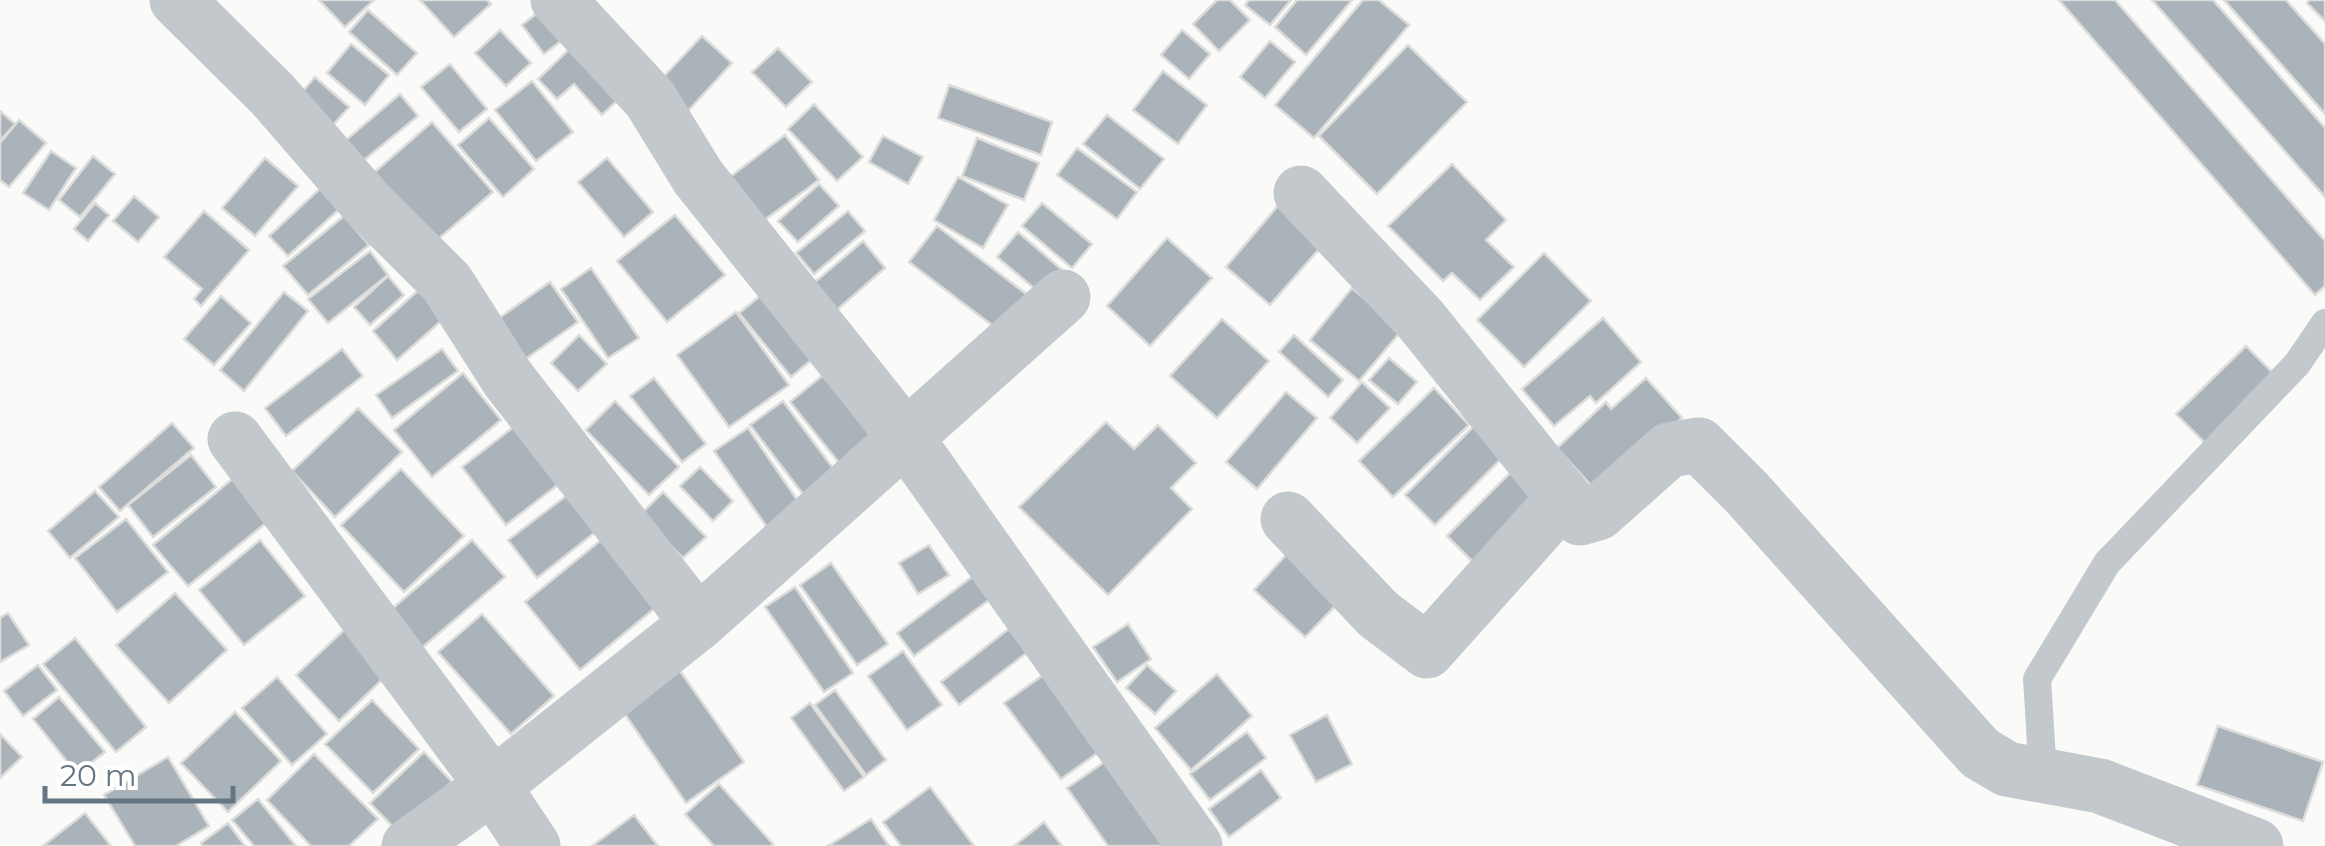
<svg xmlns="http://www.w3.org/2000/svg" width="2325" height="846" font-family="Montserrat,sans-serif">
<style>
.building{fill:#aab3b9;stroke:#dcdcda;stroke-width:2.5}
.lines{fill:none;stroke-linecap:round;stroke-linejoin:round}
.service{stroke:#c3c8cc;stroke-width:28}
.minor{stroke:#c3c8cc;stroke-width:55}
</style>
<rect width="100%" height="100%" fill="#fafaf8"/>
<!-- building -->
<path class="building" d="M319 0H374L345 27Z
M420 0H487L491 4 454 37Z
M1217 0H1230L1250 20 1219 51 1193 24Z
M1249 0H1291L1270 25 1245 5Z
M1297 0H1352L1306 55 1275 27Z
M1363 0H1379L1409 25 1314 138 1275 105Z
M2059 0H2115L2325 241V286L2315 295Z
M2152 0H2213L2325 128V197Z
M2224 0H2286L2325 44V114Z
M2310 0H2325V21L2307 3Z
M545 7 568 36 544 54 522 25Z
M368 10 417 53 397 75 349 32Z
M500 30 531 63 506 86 475 53Z
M1182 30 1210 54 1189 79 1161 55Z
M702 36 732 63 685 114 655 86Z
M581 38 629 89 602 115 574 84 557 99 538 79Z
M1270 41 1295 62 1265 98 1240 77Z
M351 44 389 75 365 105 327 73Z
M1408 45 1467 102 1377 194 1319 136Z
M778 48 812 82 786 107 752 72Z
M450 64 487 109 459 132 421 87Z
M1163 71 1207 105 1178 144 1133 110Z
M315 77 349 107 325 134 291 105Z
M532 81 573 132 536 161 495 110Z
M949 85 1052 122 1041 155 938 118Z
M400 94 418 116 364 160 346 140Z
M814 104 863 157 837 181 788 129Z
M0 111 15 124 0 141Z
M1107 115 1164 159 1140 189 1083 144Z
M489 118 534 169 503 197 458 145Z
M19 120 46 143 9 187 0 180V143Z
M432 122 493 192 430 246 369 177Z
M785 135 819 180 759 224 726 180Z
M883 136 923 157 908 184 869 162Z
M977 138 1039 163 1024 200 962 176Z
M1077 148 1137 192 1117 219 1057 175Z
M51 151 76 168 49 210 23 193Z
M93 156 115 174 80 217 59 200Z
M265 158 298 186 255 236 222 208Z
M607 158 653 212 624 237 578 182Z
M1452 164 1506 220 1486 240 1514 267 1480 300 1452 273 1443 281 1388 226Z
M958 177 1008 205 983 248 934 220Z
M327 182 346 203 288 256 269 236Z
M819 184 839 206 798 242 778 221Z
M134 196 159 217 138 242 113 221Z
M1282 201 1327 240 1270 305 1226 267Z
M95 203 109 215 88 241 74 229Z
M1042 203 1092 244 1072 268 1022 226Z
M204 211 249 250 201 306 194 299 202 289 164 257Z
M848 211 865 231 814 274 796 253Z
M675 215 725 275 667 322 617 261Z
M344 216 369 245 308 295 283 266Z
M937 226 1029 296 1001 332 909 262Z
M1018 232 1061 269 1041 294 997 257Z
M1167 238 1212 278 1150 346 1107 306Z
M863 241 885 268 831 315 808 288Z
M370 251 388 275 328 323 308 299Z
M1544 253 1591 301 1524 367 1477 320Z
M591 268 639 338 608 358 561 289Z
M388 276 404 295 370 325 354 307Z
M550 282 578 322 510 370 482 330Z
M423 286 448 315 397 360 373 331Z
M770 288 821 352 791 377 739 313Z
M1352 288 1402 330 1359 381 1310 340Z
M284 292 308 311 244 391 220 370Z
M221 296 251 323 214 365 184 339Z
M736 312 789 385 729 427 677 355Z
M1603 318 1641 362 1596 403 1590 396 1554 426 1522 389Z
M1222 319 1269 361 1217 418 1170 376Z
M579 335 607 364 578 391 551 363Z
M1294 335 1343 380 1328 397 1279 352Z
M2246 346 2279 379 2210 448 2176 414Z
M342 349 363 376 286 436 265 408Z
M442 349 458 371 392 418 376 395Z
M1389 358 1417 382 1398 404 1369 380Z
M828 371 883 439 845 470 790 402Z
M463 373 501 420 432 477 394 430Z
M654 378 706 444 682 462 630 396Z
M1646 378 1682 418 1598 493 1557 448 1606 402 1611 409Z
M1362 382 1390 408 1357 443 1330 418Z
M1434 388 1469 425 1393 497 1359 461Z
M1286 392 1317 418 1257 489 1226 462Z
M615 401 679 467 649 495 586 430Z
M783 401 838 475 806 498 750 425Z
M358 408 402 452 335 517 292 471Z
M1479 421 1509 451 1435 525 1405 495Z
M520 422 564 480 506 525 462 467Z
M1106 422 1134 449 1158 425 1196 463 1171 488 1192 509 1108 595 1019 507Z
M172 423 194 448 120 511 99 487Z
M748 428 802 507 769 530 714 451Z
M191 455 216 487 153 537 128 505Z
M1521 462 1551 491 1476 565 1447 536Z
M700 467 733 501 713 521 680 486Z
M401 469 464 536 404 592 341 525Z
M236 476 271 519 188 586 153 545Z
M95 491 119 517 70 558 48 531Z
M663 492 706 537 683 558 640 515Z
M570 493 598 530 537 578 508 540Z
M126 519 168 572 117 612 75 558Z
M606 536 661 603 580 670 525 602Z
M260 540 305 596 244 645 199 590Z
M472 540 505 577 417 652 386 614Z
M929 545 949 575 918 594 899 563Z
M1286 555 1338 603 1305 637 1254 590Z
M831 563 888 644 857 665 800 585Z
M980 571 997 594 914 656 897 633Z
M795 587 853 673 824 692 765 607Z
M175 593 227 650 169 703 116 645Z
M8 613 29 645 0 662V618Z
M482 614 554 696 511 734 438 652Z
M1128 624 1151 659 1117 682 1093 647Z
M1011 627 1029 651 959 705 941 682Z
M344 630 387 675 339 721 296 675Z
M75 638 146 727 116 752 43 664Z
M903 651 942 705 907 730 868 676Z
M38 665 57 690 23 716 4 691Z
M1147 665 1176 691 1155 714 1126 688Z
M678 668 744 762 686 803 620 707Z
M1050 670 1106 747 1061 779 1004 703Z
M1217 674 1252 716 1191 770 1155 728Z
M277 677 327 734 292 765 242 708Z
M835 690 886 760 866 775 815 705Z
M59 697 105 752 77 774 33 719Z
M372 700 419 749 373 793 325 744Z
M810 703 864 777 844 791 791 718Z
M235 712 281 761 228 812 181 763Z
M1327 715 1352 764 1316 782 1290 735Z
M2218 726 2323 762 2303 821 2197 785Z
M1247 732 1266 758 1210 800 1190 774Z
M0 734 22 757 0 778Z
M424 752 452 782 398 832 370 803Z
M314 754 378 819 349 846H311L267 800Z
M1113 756 1166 846H1108L1067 788Z
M168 757 209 826 176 846H135L104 795Z
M1261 770 1281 798 1229 837 1209 809Z
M719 784 773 844 771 846H714L685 814Z
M930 787 974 846H901L883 822Z
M258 799 296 846H254L232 820Z
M85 813 111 846H43Z
M634 815 658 846H592Z
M871 819 889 846H828Z
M1044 822 1062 846H1014Z
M228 823 245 846H203L201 843Z"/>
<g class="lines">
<!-- service -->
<path class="service" d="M2043 776 2037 679 2107 563 2297 364 2325 323"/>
<!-- minor -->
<path class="minor" d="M177 0 273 95 365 201 447 283 508 379 698 623
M558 0 650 99 698 177 906 438 1195 846
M1301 193 1421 320 1564 498
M235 439 493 786 533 846
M1288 519 1378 614 1427 651 1564 498 1580 518 1598 513 1669 450 1699 445 1747 493 1980 753 2007 769 2100 786 2256 846
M409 846 493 786 698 623 1063 297"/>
</g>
<!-- scale -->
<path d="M45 786v15h188v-15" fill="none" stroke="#657683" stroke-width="5"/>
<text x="60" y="786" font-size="30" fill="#657683" stroke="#ffffff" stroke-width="8" paint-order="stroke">20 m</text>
</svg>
